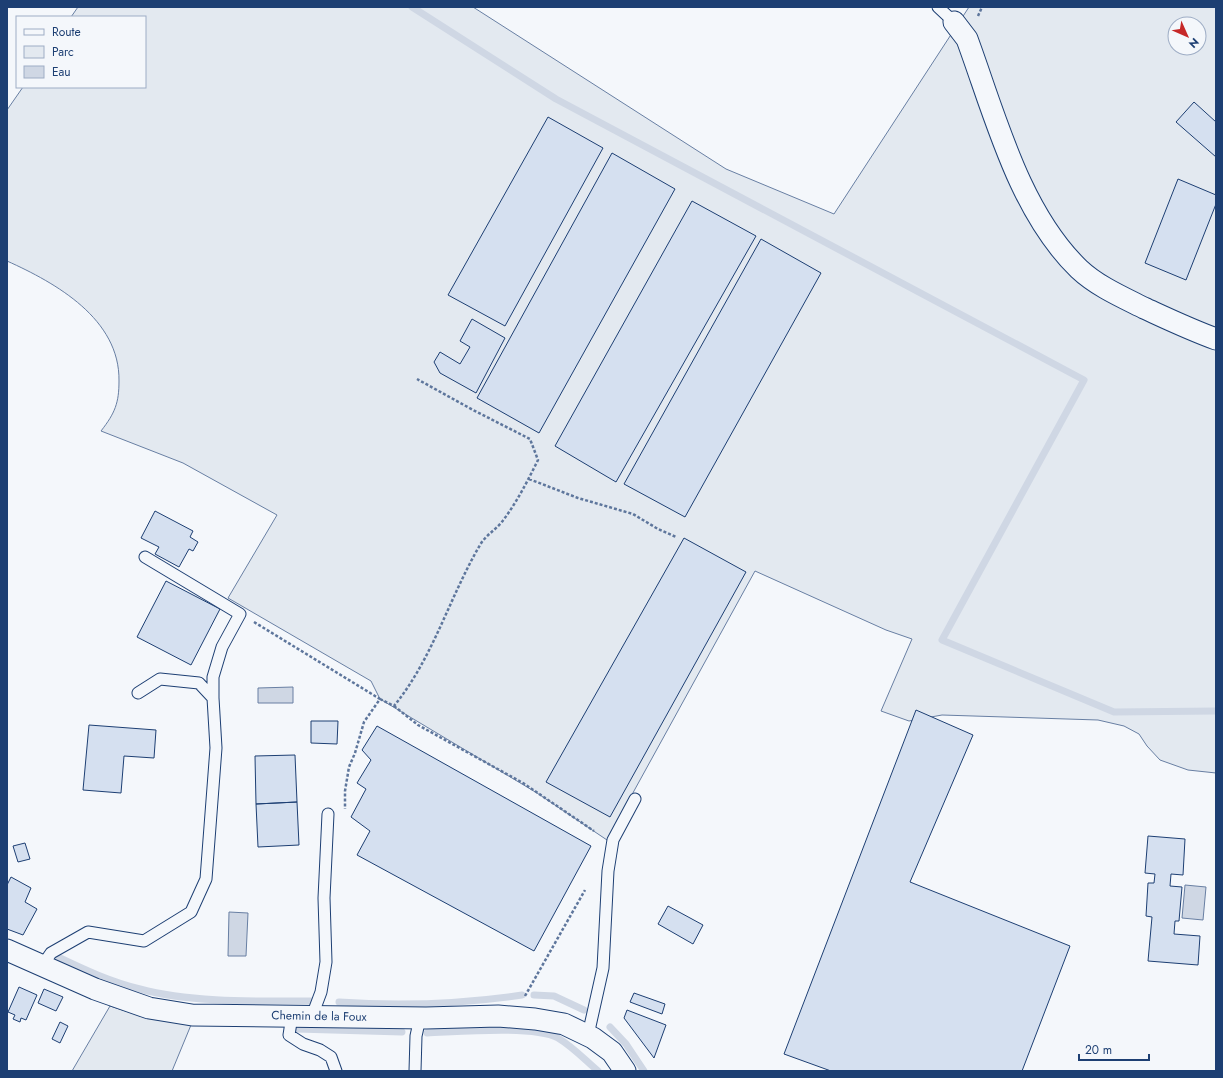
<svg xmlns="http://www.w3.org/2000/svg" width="1223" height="1078" font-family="Jost,sans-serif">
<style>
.green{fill:#e3e9f0;stroke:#687fa3;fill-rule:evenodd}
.water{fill:#cfd7e4;stroke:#687fa3}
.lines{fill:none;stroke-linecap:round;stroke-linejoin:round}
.stream{stroke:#cfd7e4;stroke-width:7}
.building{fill:#d5e0f0;stroke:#1d3f73}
.lane-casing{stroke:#1d3f73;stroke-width:13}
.street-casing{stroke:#1d3f73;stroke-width:23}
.path{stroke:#5e769c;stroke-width:2.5;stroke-dasharray:3 2;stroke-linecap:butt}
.lane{stroke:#f4f7fb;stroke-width:11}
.street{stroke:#f4f7fb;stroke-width:21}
.labels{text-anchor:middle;stroke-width:3;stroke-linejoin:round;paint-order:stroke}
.street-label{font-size:12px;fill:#1d3f73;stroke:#f4f7fb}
</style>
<rect width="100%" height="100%" fill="#f4f7fb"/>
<!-- green -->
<path class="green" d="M78 7H473L726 169 834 214 969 7H1216V773L1188 770 1160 760 1147 746 1139 734 1124 726 1098 720 942 715 909 721 881 711 912 639 886 630 755 571 607 840 537 793 380 699 371 681 228 598 277 515 183 463 101 431C115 413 119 403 119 381 120 319 56 283 7 261V110L23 87H145V17H71ZM1175 24H1199V48H1175Z
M110 1006 135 1014 191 1025 172 1071H72Z"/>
<!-- water -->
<path class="water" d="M293 687V703H258V688Z
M1185 885 1206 887 1203 920 1182 918Z
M229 912 248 913 246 956H228Z"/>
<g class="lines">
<!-- stream -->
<path class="stream" d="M412 7 556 99 1084 380 942 640 1114 712 1216 711
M58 957C85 970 111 982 140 989 191 1003 260 1001 312 1001
M534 995 554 996 584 1010
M339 1002C399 1006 461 1004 522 995
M610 1027 626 1044 644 1071
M297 1029 402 1032
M427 1033C457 1032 534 1025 558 1038 573 1047 585 1060 598 1071"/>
</g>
<!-- building -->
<path class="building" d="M1194 102 1216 122V157L1176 122Z
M548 117 603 148 505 326 448 295Z
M612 153 675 189 539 433 477 398Z
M1178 179 1216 195V204L1186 280 1145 263Z
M692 201 756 236 616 482 555 446Z
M761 239 821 273 685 517 624 484Z
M472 319 505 338 476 393 440 373 434 362 440 352 460 364 470 347 460 341Z
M155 511 193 531 190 537 198 542 193 551 189 549 179 567 155 554 159 547 141 538Z
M684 538 746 572 610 817 546 782Z
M166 581 220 609 191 665 137 637Z
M916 710 973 735 910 882 1070 946 1022 1071H831L784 1054Z
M311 721H338L337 744 311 743Z
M89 725 156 730 154 758 124 756 121 793 83 790Z
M377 726 591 846 534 951 357 855 370 831 351 817 366 789 357 783 371 760 362 750Z
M295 755 297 802 256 804 255 756Z
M297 802 299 845 258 847 256 804Z
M1148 836 1185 839 1183 875 1171 874 1170 886 1182 887 1179 921H1175L1174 934 1200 936 1198 965 1148 961 1152 917 1146 916 1148 883H1154L1155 874 1145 873Z
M25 843 30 859 18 862 13 846Z
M11 877 31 888 25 902 37 909 23 935 7 929V885Z
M668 906 703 925 693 944 658 924Z
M19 987 37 995 26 1020 21 1018 20 1022 13 1019 15 1015 8 1012Z
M44 989 63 997 56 1011 38 1003Z
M634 993 665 1004 662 1014 630 1002Z
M627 1010 666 1025 654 1058 624 1018Z
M60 1022 68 1026 60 1043 52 1039Z"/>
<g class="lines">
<!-- lane casing -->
<g class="lane-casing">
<path id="lane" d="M938 7 954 22
M145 557 240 614 222 647 213 677V698
M42 966 51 953 88 932 144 941 191 912 206 879 216 748 213 698 199 683 160 679 138 693
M292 1016 289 1035 303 1044 320 1050 331 1057 336 1071
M312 1016 321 992 326 962 324 898 328 814
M588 1035 603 968 608 871 613 840 635 799
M415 1071 416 1036 420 1018"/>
</g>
<!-- street casing -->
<g class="street-casing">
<path id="street" d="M954 22 967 39C995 115 1019 211 1079 269 1097 286 1122 297 1144 308 1168 319 1191 330 1216 339
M7 950 95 989 149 1008 192 1015 426 1018 498 1016 535 1019 564 1024 593 1038 612 1052 625 1071"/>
</g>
<!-- path -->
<path class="path" d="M978 16 982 7
M529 479 578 498 633 514 658 529 676 537
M254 622 380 699 364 722 355 753 349 767 345 791V809
M380 699 394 706C433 658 449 598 480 545 485 536 494 531 501 523 516 504 527 482 538 460L530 439 473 410 417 379
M394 706 418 725 523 783 594 831
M525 996 585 890"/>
<!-- lane -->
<use href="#lane" class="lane"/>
<!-- street -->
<use href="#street" class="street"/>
</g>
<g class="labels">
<!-- street labels -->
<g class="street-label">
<text transform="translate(319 1016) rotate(1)" y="4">Chemin de la Foux</text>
</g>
</g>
<!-- border -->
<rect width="1223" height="1078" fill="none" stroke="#1d3f73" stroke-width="16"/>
<!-- legend -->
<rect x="16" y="16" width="130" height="72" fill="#f4f7fb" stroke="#9eadc5"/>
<rect x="24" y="29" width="20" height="6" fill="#f4f7fb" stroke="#9eadc5"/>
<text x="52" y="36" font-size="12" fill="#1d3f73">Route</text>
<rect x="24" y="46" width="20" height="12" fill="#e3e9f0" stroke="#9eadc5"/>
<text x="52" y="56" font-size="12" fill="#1d3f73">Parc</text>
<rect x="24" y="66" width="20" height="12" fill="#cfd7e4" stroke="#9eadc5"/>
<text x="52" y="76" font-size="12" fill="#1d3f73">Eau</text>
<!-- north arrow -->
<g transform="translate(1187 36) rotate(135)"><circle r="19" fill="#f4f7fb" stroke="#9eadc5"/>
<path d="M0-3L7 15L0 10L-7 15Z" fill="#c62828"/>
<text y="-6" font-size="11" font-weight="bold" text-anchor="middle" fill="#1d3f73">N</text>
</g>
<!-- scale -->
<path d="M1079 1054v6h70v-6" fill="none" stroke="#1d3f73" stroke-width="2"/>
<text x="1085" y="1054" font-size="12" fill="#1d3f73" stroke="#f4f7fb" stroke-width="3" paint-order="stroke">20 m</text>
</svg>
